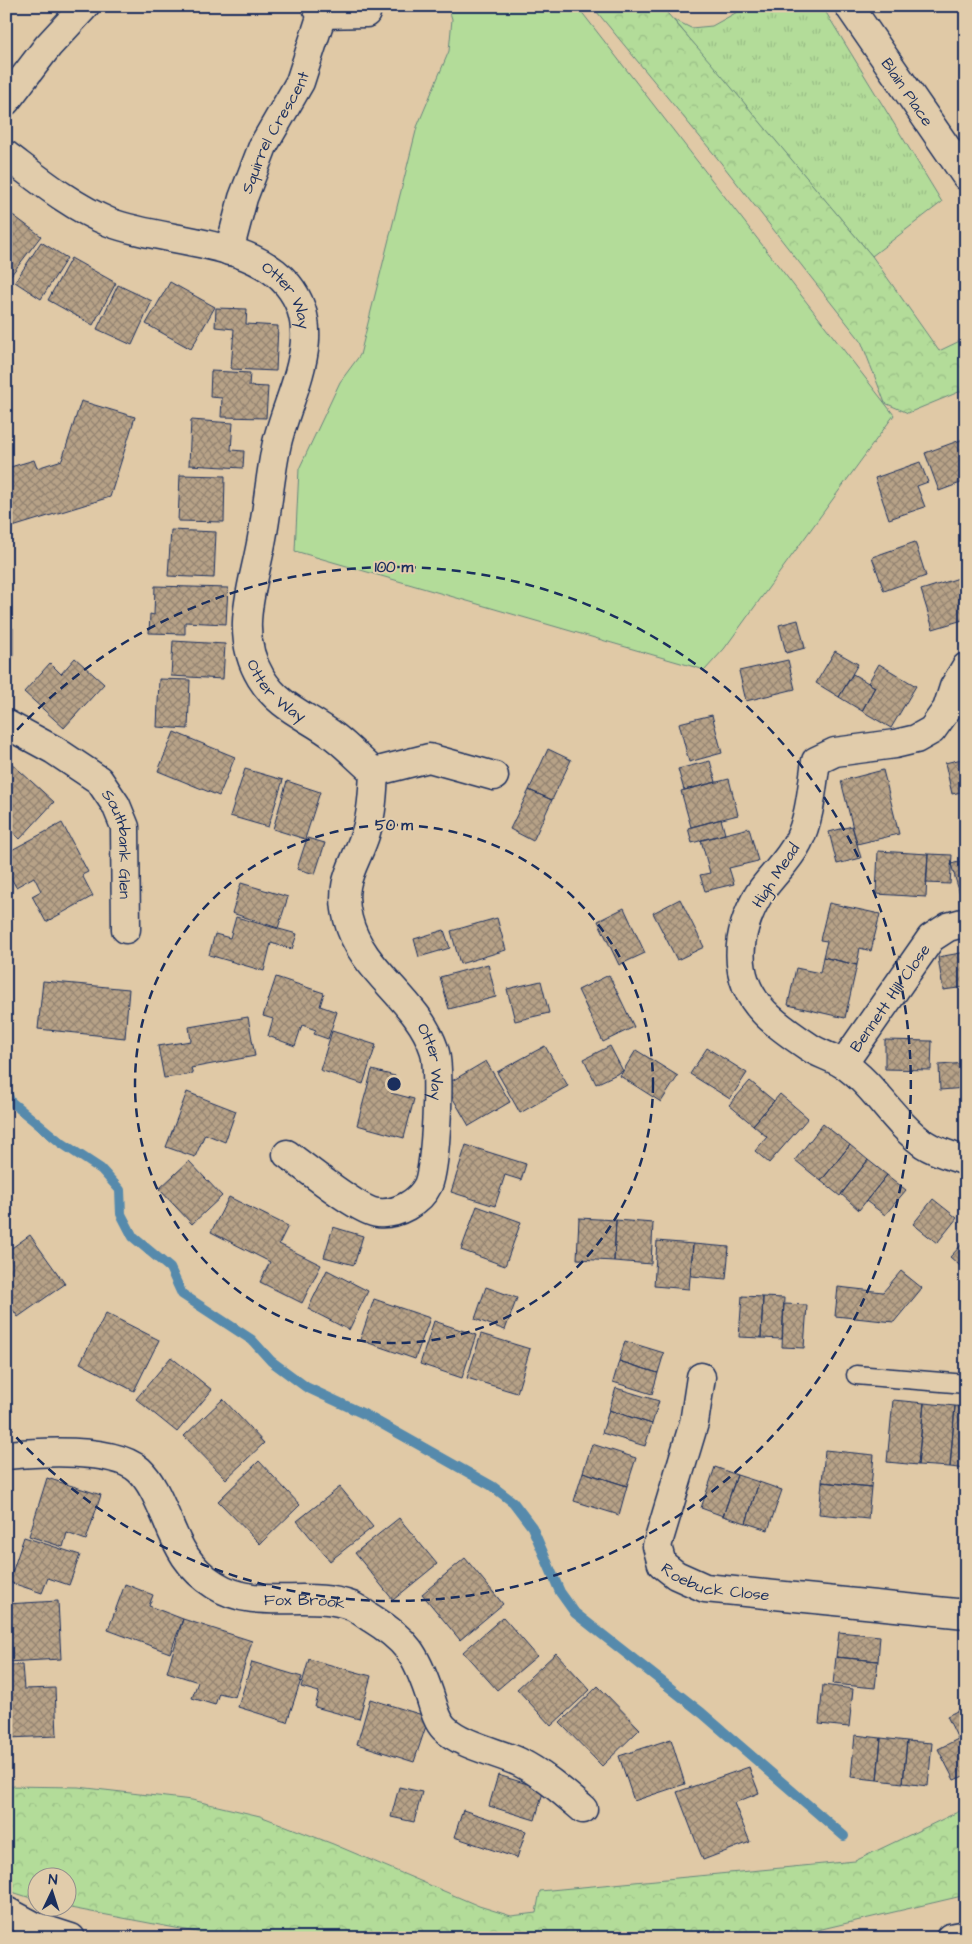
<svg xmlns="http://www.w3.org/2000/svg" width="972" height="1944" font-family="'Architects Daughter',sans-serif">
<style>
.grass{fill:url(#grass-tufts);stroke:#67867c}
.forest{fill:url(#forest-crowns);stroke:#67867c}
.green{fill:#b3dc99;stroke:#67867c}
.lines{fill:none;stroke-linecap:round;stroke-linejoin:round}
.stream{stroke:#578aac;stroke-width:10}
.building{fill:url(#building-cross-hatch);stroke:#1b2f5e}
.lane-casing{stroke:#1b2f5e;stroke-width:21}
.street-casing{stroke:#1b2f5e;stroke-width:31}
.secondary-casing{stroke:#1b2f5e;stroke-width:31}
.lane{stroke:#e1ccab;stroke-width:18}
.street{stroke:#e1ccab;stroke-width:28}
.secondary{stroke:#e1ccab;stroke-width:28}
.ring{fill:none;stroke:#1b2f5e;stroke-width:2.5;stroke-dasharray:9 6}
.labels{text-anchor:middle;stroke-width:4;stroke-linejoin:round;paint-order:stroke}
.street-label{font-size:16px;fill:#1b2f5e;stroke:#e1ccab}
.centre{fill:#1b2f5e;stroke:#e1ccab;stroke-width:2.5}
.ring-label{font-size:15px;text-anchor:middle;font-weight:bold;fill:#1b2f5e;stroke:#e1ccab;stroke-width:4;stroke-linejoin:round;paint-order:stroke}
</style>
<defs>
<pattern id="grass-tufts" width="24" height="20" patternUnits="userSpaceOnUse" patternTransform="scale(1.25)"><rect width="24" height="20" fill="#b3dc99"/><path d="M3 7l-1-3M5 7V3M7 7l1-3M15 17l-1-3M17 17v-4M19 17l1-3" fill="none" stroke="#99bd86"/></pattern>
<pattern id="forest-crowns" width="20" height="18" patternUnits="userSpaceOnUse" patternTransform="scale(1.25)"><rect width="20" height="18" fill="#b3dc99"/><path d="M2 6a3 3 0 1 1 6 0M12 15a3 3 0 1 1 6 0" fill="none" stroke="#99bd86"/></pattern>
<pattern id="building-cross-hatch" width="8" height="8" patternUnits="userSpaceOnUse" patternTransform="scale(1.25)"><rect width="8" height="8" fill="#b7a287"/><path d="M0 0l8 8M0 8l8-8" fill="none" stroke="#948472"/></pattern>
</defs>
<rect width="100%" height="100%" fill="#e0c9a6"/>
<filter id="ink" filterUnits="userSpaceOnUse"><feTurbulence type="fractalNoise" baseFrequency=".02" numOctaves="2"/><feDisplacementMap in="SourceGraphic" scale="10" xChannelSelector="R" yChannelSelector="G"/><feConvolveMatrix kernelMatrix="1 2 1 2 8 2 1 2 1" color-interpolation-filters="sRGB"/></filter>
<g filter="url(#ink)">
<!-- grass -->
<path class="grass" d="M748 6H822L942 202 872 256 673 19 691 28 712 26Z"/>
<!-- forest -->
<path class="forest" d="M592 6H661L711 63 872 256 939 351 966 338V389L908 413 885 403 861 341 714 154Z
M6 1786 78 1787 192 1800 260 1816 333 1844 479 1906 511 1916 536 1913 540 1891 855 1861 966 1808V1895L805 1933 777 1938H228L65 1907 68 1906V1876H38L37 1900 6 1890Z"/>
<!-- green -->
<path class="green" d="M448 6H577L894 415 724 649 705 670 295 551 299 469 340 382 360 355 417 127 449 51 452 19Z"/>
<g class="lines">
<!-- stream -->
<path class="stream" d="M6 1089 10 1101 60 1142 101 1169 120 1190 121 1214 133 1237 170 1268 182 1294 252 1340 271 1361 306 1387 364 1414 492 1486 513 1502 532 1527 560 1592 575 1613 702 1713 844 1836"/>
</g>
<!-- building -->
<path class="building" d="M6 210 41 236 8 279 6 277Z
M41 242 67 258 41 299 15 282Z
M71 258 116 283 93 325 48 300Z
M170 282 215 307 191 349 146 324Z
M118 285 152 301 132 345 97 329Z
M216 308 247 309 246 324 278 326 276 371 231 369 234 329 215 327Z
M211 371 250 373 249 386 268 387 266 418 221 417 222 398 210 397Z
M81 401 135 417 110 497 6 529V476L10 475 7 468 34 460 37 468 62 460Z
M191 420 233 423 231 450 244 451 243 468 189 465Z
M966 438V481L939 491 925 453Z
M920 462 928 482 917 486 925 507 889 519 875 478Z
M180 475 225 476 224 522 178 521Z
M171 530 216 532 214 578 168 576Z
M915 542 926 576 884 591 872 557Z
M959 578 966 599V619L933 629 921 590Z
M155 586 228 588 226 624 185 622V634L149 633 150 614 154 615Z
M798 620 805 648 786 653 779 625Z
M6 628H13V659H6Z
M173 641 225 644 223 679 171 676Z
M835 651 858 664 839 697 816 683Z
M75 658 104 684 64 728 24 692 50 663 61 674Z
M788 660 795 689 746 701 739 671Z
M879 664 916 686 891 728 862 711 875 687 868 683Z
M853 674 875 687 862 711 839 697Z
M159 679 190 680 188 729 157 727Z
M712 715 722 753 689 762 679 723Z
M174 732 235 757 219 796 158 771Z
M548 749 571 760 552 800 529 790Z
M966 758V791L952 794 945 763Z
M9 761 54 802 20 839 6 826V764Z
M710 761 716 782 684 790 678 769Z
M245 769 283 780 268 827 230 816Z
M883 770 899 834 857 844 841 781Z
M729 779 738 815 691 827 681 791Z
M287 781 320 792 305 839 273 829Z
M529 790 552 800 533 841 510 829Z
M721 819 725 834 692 843 688 828Z
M62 823 88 872 82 875 93 896 46 922 32 896 41 891 34 877 16 887 6 869V853Z
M852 826 861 858 837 864 829 832Z
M749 828 758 861 729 868 734 884 705 891 700 875 710 873 701 840Z
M307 838 325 843 315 874 297 869Z
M878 851 928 854 926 897 876 894Z
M928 854 952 855 950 884 926 883Z
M966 860V895L961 897 951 864Z
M241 883 288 897 278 928 232 913Z
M680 899 704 947 677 960 653 913Z
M829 903 880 914 871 951 860 948 857 965 823 957 827 941 820 940Z
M624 908 645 953 619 965 598 921Z
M236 917 297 934 292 949 271 943 264 971 209 955 215 934 230 938Z
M497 918 506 950 460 964 451 931Z
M444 930 450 948 419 957 414 939Z
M966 952V987L943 990 938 957Z
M823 957 857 965 845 1018 788 1005 796 968 820 973Z
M488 964 496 997 449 1009 440 977Z
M609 975 634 1027 603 1042 578 990Z
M276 977 324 993 320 1006 337 1012 328 1039 314 1034 316 1030 302 1025 295 1046 268 1036 273 1019 263 1016Z
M43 981 129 989 125 1038 38 1029Z
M541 981 549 1013 515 1021 507 989Z
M248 1017 255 1056 191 1068 193 1074 164 1078 158 1046 191 1041 189 1027Z
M332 1031 376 1045 363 1084 320 1070Z
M885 1040 932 1041 931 1070 885 1069Z
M545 1046 568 1086 520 1113 497 1072Z
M610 1046 623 1071 596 1084 584 1059Z
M707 1048 747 1073 730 1099 690 1074Z
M636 1050 678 1076 661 1102 620 1076Z
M486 1061 510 1102 469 1126 445 1085Z
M966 1063V1088L940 1090 939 1065Z
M372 1070 395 1076 391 1093 414 1099 404 1138 357 1125Z
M750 1081 774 1101 753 1125 729 1105Z
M187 1092 236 1111 225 1142 205 1134 195 1157 166 1147Z
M780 1094 808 1118 769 1163 755 1151 767 1137 753 1125Z
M823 1124 850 1145 821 1181 795 1160Z
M466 1145 526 1164 521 1180 505 1175 495 1206 451 1192Z
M850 1145 868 1160 840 1196 821 1181Z
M868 1160 887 1175 859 1210 841 1194Z
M189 1161 222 1196 192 1224 159 1189Z
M887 1175 906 1190 885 1215 866 1201Z
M229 1197 288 1226 279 1244 321 1265 302 1303 260 1282 270 1262 211 1232Z
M933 1199 957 1218 937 1243 913 1224Z
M477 1206 521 1222 505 1266 461 1250Z
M579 1218 616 1220 614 1261 577 1259Z
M616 1220 653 1223 651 1264 614 1261Z
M333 1227 363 1236 354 1265 324 1257Z
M30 1235 65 1284 18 1317 6 1300V1252Z
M966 1240V1271L950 1257Z
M657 1241 693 1244 689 1289 654 1286Z
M693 1244 729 1247 726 1279 691 1276Z
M327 1270 368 1291 349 1330 308 1309Z
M901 1271 922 1288 894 1322 835 1316 838 1287 883 1292Z
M486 1287 517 1298 505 1330 475 1319Z
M742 1296 763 1297 761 1338 739 1337Z
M763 1297 784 1298 782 1339 761 1338Z
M374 1299 430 1318 415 1359 360 1340Z
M784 1304 807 1305 804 1348 782 1347Z
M106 1313 159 1340 134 1391 80 1363Z
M434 1321 476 1335 462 1378 420 1364Z
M481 1334 530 1349 517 1393 467 1378Z
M625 1341 664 1353 658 1373 619 1361Z
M171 1357 212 1390 177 1432 136 1399Z
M619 1361 658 1373 652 1394 613 1382Z
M616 1388 659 1401 652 1424 609 1410Z
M223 1399 264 1443 226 1479 184 1436Z
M893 1400 924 1403 918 1465 887 1462Z
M924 1403 955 1406 950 1467 918 1465Z
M955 1406 966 1407V1469L950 1467Z
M609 1410 652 1424 645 1446 602 1433Z
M592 1444 636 1458 627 1486 583 1472Z
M825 1450 874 1455 871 1487 822 1482Z
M259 1461 300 1505 260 1544 218 1501Z
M715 1467 737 1475 723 1516 701 1508Z
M583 1472 627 1486 619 1515 574 1501Z
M737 1475 759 1482 746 1523 723 1516Z
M47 1478 101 1495 86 1540 67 1533 63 1547 29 1536Z
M759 1482 782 1490 768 1530 746 1523Z
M822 1482 871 1487 868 1519 819 1514Z
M340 1487 373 1527 330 1561 297 1521Z
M399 1518 437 1564 393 1600 355 1553Z
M24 1537 80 1555 69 1585 48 1578 42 1593 9 1582Z
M465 1558 503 1604 460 1640 422 1594Z
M125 1584 153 1595 149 1606 183 1619 170 1653 108 1630Z
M58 1601 61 1659 6 1662V1604Z
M503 1617 537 1656 497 1690 463 1652Z
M183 1619 252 1641 235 1697 219 1693 215 1705 192 1698 198 1682 167 1672Z
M839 1632 880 1636 878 1661 836 1657Z
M556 1653 590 1690 551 1726 517 1689Z
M836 1657 878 1661 875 1688 833 1684Z
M309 1659 371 1676 359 1719 315 1707 319 1692 301 1687Z
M252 1662 302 1677 287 1722 238 1707Z
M6 1665H22L24 1689 55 1688 57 1736 8 1738Z
M823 1685 853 1689 849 1727 819 1724Z
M598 1686 640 1729 602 1766 560 1723Z
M370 1699 429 1717 414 1762 357 1744Z
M963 1708 966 1713V1775L954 1780 938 1749 958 1739 947 1716Z
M855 1735 881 1738 877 1780 851 1777Z
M881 1738 907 1741 903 1783 877 1780Z
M671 1739 685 1784 634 1801 619 1756Z
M907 1741 932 1743 928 1786 903 1783Z
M749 1767 759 1793 734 1803 750 1842 703 1860 677 1792Z
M498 1775 544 1789 535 1820 489 1806Z
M399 1787 422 1792 414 1822 391 1817Z
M463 1810 526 1831 517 1858 454 1837Z"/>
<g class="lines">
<!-- lane casing -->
<g class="lane-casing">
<path id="lane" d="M856 1375 966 1384"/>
</g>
<!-- street casing -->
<g class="street-casing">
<g id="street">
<path d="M316 6 322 14 366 13"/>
<path id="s1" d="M849 6 966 176"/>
<path id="s2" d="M6 155C38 179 72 207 109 222 163 243 249 238 288 285 327 333 289 392 277 443 270 474 268 507 262 538 254 586 233 632 261 678 280 709 308 716 335 737 349 748 361 761 374 772 373 792 372 813 366 832 356 865 338 880 348 919 361 972 417 998 434 1049 441 1068 436 1166 428 1185 420 1202 397 1215 378 1213 360 1212 305 1167 287 1154"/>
<path id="s3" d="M229 251 243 198 263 146 300 82 322 14"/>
<path d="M966 667 954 687 947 709 932 730 916 739 895 744 835 752 816 761C812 787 810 819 798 842 788 862 771 876 759 894 736 932 731 978 764 1012 776 1025 794 1037 809 1047 819 1054 832 1057 843 1064 875 1085 893 1122 924 1144 936 1152 952 1156 966 1161"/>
<path id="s4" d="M6 724 54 750 99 780 116 805 125 827 126 929"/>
<path d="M374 772 429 758 494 776"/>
<path id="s5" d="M843 1064 931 938 948 927 966 922"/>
<path id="s6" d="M701 1377 694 1423 657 1546 662 1564 676 1575 705 1588 966 1614"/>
<path id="s7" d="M6 1455C39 1452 114 1447 139 1470 152 1482 160 1503 167 1519 178 1547 189 1569 215 1585 257 1612 309 1589 352 1606 358 1609 365 1614 371 1618 407 1640 416 1655 429 1693 433 1704 436 1720 444 1728 461 1745 497 1752 519 1762 543 1774 563 1792 583 1809"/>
</g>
</g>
<!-- secondary casing -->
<g class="secondary-casing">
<path id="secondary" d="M6 101 48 46 85 6
M6 1911 34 1926 71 1938
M950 1938 966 1935"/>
</g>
<!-- lane -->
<use href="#lane" class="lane"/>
<!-- street -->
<use href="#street" class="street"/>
<!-- secondary -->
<use href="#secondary" class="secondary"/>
</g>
</g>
<!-- distance rings -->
<g class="ring">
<circle cx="394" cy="1084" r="259"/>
<path d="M7 741A517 517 0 1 1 7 1427"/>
</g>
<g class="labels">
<!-- street labels -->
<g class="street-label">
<text dy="6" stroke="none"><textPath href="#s1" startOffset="104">Blain Place</textPath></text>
<text dy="6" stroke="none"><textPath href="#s3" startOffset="128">Squirrel Crescent</textPath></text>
<text dy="6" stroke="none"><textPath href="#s2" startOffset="324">Otter Way</textPath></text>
<text dy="6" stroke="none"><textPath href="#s2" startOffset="742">Otter Way</textPath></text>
<text dy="6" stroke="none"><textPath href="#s4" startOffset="178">Southbank Glen</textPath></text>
<text transform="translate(775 875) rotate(-57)" y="6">High Mead</text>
<text dy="6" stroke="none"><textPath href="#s5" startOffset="81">Bennett Hill Close</textPath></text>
<text dy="6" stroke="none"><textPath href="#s2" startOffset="1191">Otter Way</textPath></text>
<text dy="6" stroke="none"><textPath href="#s6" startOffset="252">Roebuck Close</textPath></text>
<text dy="6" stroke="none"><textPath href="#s7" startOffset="369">Fox Brook</textPath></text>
</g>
</g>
<circle cx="394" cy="1084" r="8" class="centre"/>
<g class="ring-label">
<text x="394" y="572">100 m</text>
<text x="394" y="830">50 m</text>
</g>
<!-- margin -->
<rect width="972" height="1944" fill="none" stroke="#e1ccab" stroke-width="25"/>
<rect x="12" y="12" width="947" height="1919" fill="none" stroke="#1b2f5e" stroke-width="2" filter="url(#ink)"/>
<!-- north arrow -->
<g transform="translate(52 1892) rotate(4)"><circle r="24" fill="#e1ccab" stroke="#928d8c"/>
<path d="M0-4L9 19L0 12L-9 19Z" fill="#1b2f5e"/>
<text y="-8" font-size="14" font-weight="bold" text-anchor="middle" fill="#1b2f5e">N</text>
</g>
</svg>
